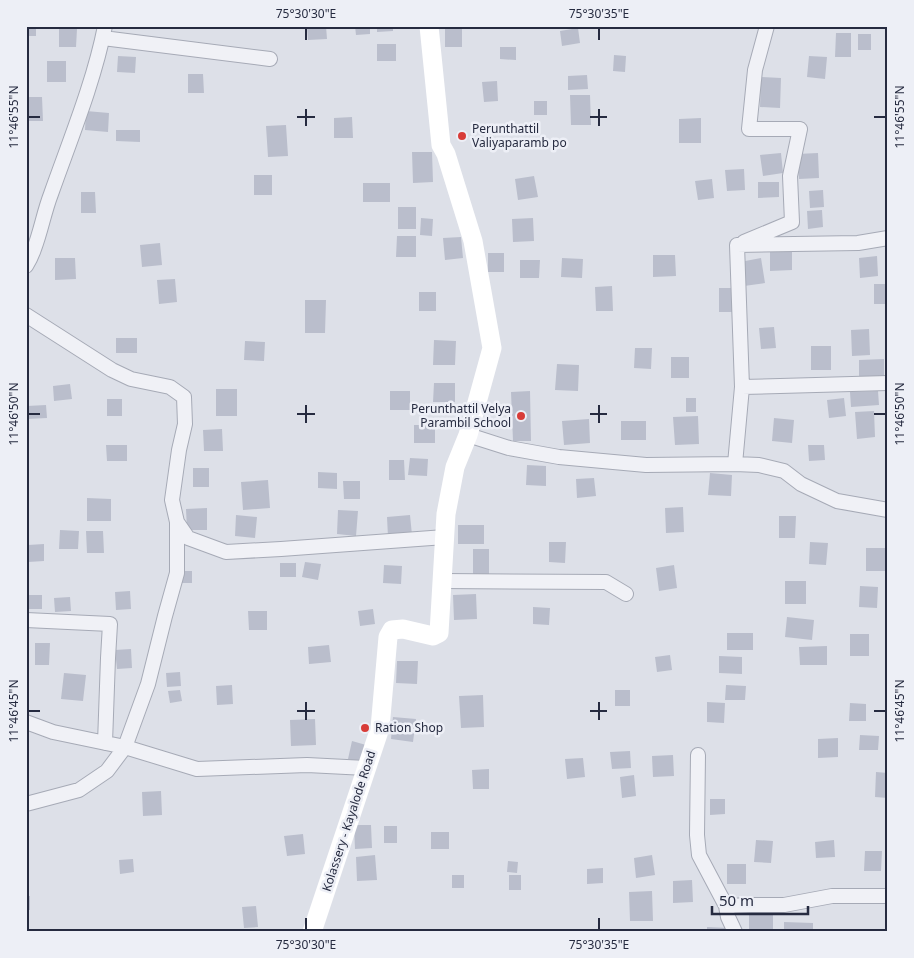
<svg xmlns="http://www.w3.org/2000/svg" width="914" height="958" font-family="'Noto Sans',sans-serif">
<style>
.building{fill:#babecc}
.lines{fill:none;stroke-linecap:round;stroke-linejoin:round}
.street-casing{stroke:#a6aab6;stroke-width:16}
.street{stroke:#f0f1f6;stroke-width:14}
.secondary{stroke:#fff;stroke-width:19}
.ticks{fill:none;stroke:#262b40;stroke-width:2}
.poi-dot{fill:#d83c38;stroke:#edeff6;stroke-width:2}
.labels{text-anchor:middle;stroke-width:5;stroke-linejoin:round;paint-order:stroke}
.poi-label{font-size:12px;fill:#262b40;stroke:#edeff6;text-anchor:start}
.street-label{font-size:12px;fill:#262b40;stroke:#edeff6}
.neatline{fill:none;stroke:#262b40;stroke-width:2}
.ticks-label{font-size:12px;text-anchor:middle;fill:#262b40}
</style>
<rect width="100%" height="100%" fill="#dde0e8"/>
<!-- building -->
<path class="building" d="M26 26H36V36H26Z
M307 26H326L327 39 308 40Z
M355 26H370V34L356 35Z
M377 26H393V31L377 32Z
M726 26H745V29H726Z
M59 28 77 29 76 47H59Z
M578 28 580 43 562 46 560 31Z
M445 29H462V47H445Z
M836 33H851V57H835Z
M858 34H871V50H858Z
M377 44H396V61H377Z
M500 47H516V60L500 59Z
M614 55 626 56 625 72 613 71Z
M118 56 136 57 135 73 117 72Z
M809 56 827 57 825 79 807 77Z
M47 61H66V82H47Z
M188 74H203L204 93H188Z
M587 75 588 89 568 90V76Z
M761 77 781 78 780 108 760 107Z
M497 81 498 101 484 102 482 82Z
M570 95H590L591 125H571Z
M26 97H42L43 121H27Z
M534 101H547V115H534Z
M86 111 109 113 108 132 85 130Z
M352 117 353 138H334V118Z
M701 118V143H679V119Z
M286 125 288 156 268 157 266 126Z
M116 130H140V142L116 141Z
M412 152H432L433 182 413 183Z
M781 153 783 173 763 176 760 155Z
M818 153 819 178 799 179 797 154Z
M744 169 745 190 727 191 725 170Z
M254 175H272V195H254Z
M534 176 538 197 518 200 515 179Z
M712 179 714 198 698 200 695 181Z
M758 182H779V197L758 198Z
M363 183H390V202H363Z
M823 190 824 207 810 208 809 191Z
M81 192H95L96 213H81Z
M398 207H416V229H398Z
M822 210 823 227 808 229 807 211Z
M421 218 433 219 432 236 420 235Z
M533 218 534 241 513 242 512 219Z
M397 236H416V257H396Z
M461 237 463 258 445 260 443 238Z
M160 243 162 265 142 267 140 245Z
M792 248V270L770 271V249Z
M488 253H504V272H488Z
M653 255H675L676 276 653 277Z
M877 256 878 276 860 278 859 258Z
M55 258H75L76 279 55 280Z
M562 258 583 259 582 278 561 277Z
M761 258 765 283 744 286 740 262Z
M520 260H540L539 278H520Z
M175 279 177 302 159 304 157 280Z
M874 284H888V304H874Z
M612 286 613 311H596L595 287Z
M719 288H736L737 312H719Z
M419 292H436V311H419Z
M305 300H326L325 333H305Z
M774 327 776 348 761 349 759 328Z
M869 329 870 355 852 356 851 330Z
M116 338H137V353H116Z
M434 340 456 341 455 365H433Z
M245 341 265 342 264 361 244 360Z
M811 346H831V370H811Z
M635 348H652L651 369 634 368Z
M671 357H689V378H671Z
M884 359V376L859 377V360Z
M557 364 579 365 578 391 555 390Z
M434 383H455V402H433Z
M70 384 72 399 54 401 53 386Z
M216 389H237V416H216Z
M390 391H410V410H390Z
M530 391 531 441H513L511 392Z
M878 391 879 405 851 407 850 392Z
M686 398H696V412H686Z
M844 398 846 416 829 418 827 400Z
M107 399H122V416H107Z
M46 405 47 418 27 419V406Z
M874 411 875 437 857 439 855 412Z
M698 416 699 444 675 445 673 417Z
M774 418 794 420 792 443 772 441Z
M589 419 590 443 564 445 562 421Z
M621 421H646V440H621Z
M414 425H435V443H414Z
M222 429 223 451H204L203 430Z
M106 445H127V461H107Z
M808 445H824L825 460 809 461Z
M410 458 428 459 427 476 408 475Z
M389 460H404L405 480H389Z
M527 465 546 466V486L526 485Z
M193 468H209V487H193Z
M318 472 337 473V489L318 488Z
M710 473 732 475 731 496 708 495Z
M594 478 596 496 577 498 576 479Z
M268 480 270 508 243 510 241 482Z
M343 481H360V499H344Z
M87 498 111 499V521H87Z
M683 507 684 532 666 533 665 508Z
M207 508V530H187L186 509Z
M338 510 358 511 356 536 337 534Z
M236 515 257 517 255 538 235 536Z
M410 515 412 535 388 537 387 517Z
M779 516H796L795 538H779Z
M458 525H484V544H458Z
M60 530 79 531 78 549H59Z
M86 531H103L104 553H87Z
M549 542H566L565 563 549 562Z
M810 542 828 543 826 565 809 564Z
M44 544V561L28 562V545Z
M866 548H886V571H866Z
M473 549H489V574H473Z
M305 562 321 564 318 580 302 577Z
M280 563H296V577H280Z
M384 565 402 566 401 584 383 583Z
M674 565 677 588 659 591 656 568Z
M180 571H192V583H180Z
M785 581H806V604H785Z
M860 586 878 587 877 608 859 607Z
M130 591 131 609 116 610 115 592Z
M476 594 477 619 454 620 453 595Z
M28 595H42V609H28Z
M70 597 71 611 55 612 54 598Z
M533 607 550 608 549 625 533 624Z
M373 609 375 624 360 626 358 611Z
M248 611H267V630H249Z
M787 617 814 620 812 640 785 637Z
M727 633H753V650H727Z
M850 634H869V656H850Z
M35 643H50L49 665H35Z
M329 645 331 662 309 664 308 647Z
M827 646V665H800L799 647Z
M131 649 132 668 117 669 115 650Z
M670 655 672 670 657 672 655 657Z
M719 656 742 657V674L719 673Z
M397 661H418L417 684 396 683Z
M180 672 181 686 167 687 166 673Z
M64 673 86 675 83 701 61 699Z
M232 685 233 704 217 705 216 686Z
M726 685 746 686 745 700H725Z
M180 690 182 701 170 703 168 691Z
M615 690H630V706H615Z
M483 695 484 727 461 728 459 696Z
M707 702 725 703 724 723 707 722Z
M850 703 866 704V721H849Z
M393 717 416 719 413 742 391 739Z
M315 719 316 745 291 746 290 720Z
M860 735 879 736 878 750H859Z
M838 738V757L818 758V739Z
M352 741 366 745 362 763 348 759Z
M630 751 631 768 612 769 610 752Z
M673 755 674 776 653 777 652 756Z
M583 758 585 777 567 779 565 759Z
M489 769V789H473L472 770Z
M876 772 888 773V798L875 797Z
M634 775 636 796 622 798 620 777Z
M161 791 162 815 143 816 142 792Z
M710 799H725V814L710 815Z
M354 825H371L372 848 355 849Z
M384 826H397V843H384Z
M431 832H449V849H431Z
M303 834 305 854 287 856 284 836Z
M756 840 773 841 771 863 754 862Z
M834 840 835 857 816 858 815 842Z
M865 851H882L881 871H864Z
M375 855 377 880 357 881 356 857Z
M652 855 655 875 636 878 634 858Z
M133 859 134 872 120 874 119 860Z
M508 861 518 862 517 873 507 872Z
M727 864H746V884H727Z
M603 868V883L587 884V869Z
M452 875H464V888H452Z
M509 875H521V890H509Z
M692 880 693 902 673 903V881Z
M652 891 653 921H630L629 892Z
M26 896H30V910H26Z
M256 906 258 927 244 928 242 907Z
M773 914V932H749V915Z
M784 922 813 923V932H784Z
M707 927 728 928V932H707Z"/>
<g class="lines">
<!-- street casing -->
<g class="street-casing">
<path id="street" d="M103 38 270 59
M744 242 792 222 790 176 800 129H749L755 70 767 26
M26 266C29 261 32 255 34 249 41 231 44 212 51 194 70 140 94 82 105 26
M26 315 112 370 131 379 170 387 184 397 185 424 179 450 172 500 177 522V573L165 616 148 684 125 747 107 771 79 790 26 804
M742 387 888 383
M468 435 509 448 559 457 646 465 735 464 759 465 784 471 801 484 837 501 888 510
M735 464 742 387 737 245 858 243 888 238
M177 522 188 538 226 552 281 549 445 537
M443 581 606 582 626 594
M26 620 110 624 108 658 105 743
M26 722 53 732 125 747 197 769 307 765 366 768
M698 755 697 835 699 855 726 906 728 917 735 932
M726 906 751 905H784L832 896H888"/>
</g>
<!-- street -->
<use href="#street" class="street"/>
<!-- secondary -->
<path class="secondary" d="M312 932 380 728 388 637 392 630 403 629 433 636 439 633 446 514 455 467 468 435 492 348 473 241 446 154 441 145 429 26"/>
</g>
<!-- ticks -->
<path class="ticks" d="M306 28V40M599 28V40M306 109V126M599 109V126M28 117H40M297 117H315M590 117H607M874 117H886M306 405V423M599 405V423M28 414H40M297 414H315M590 414H607M874 414H886M306 702V720M599 702V720M28 711H40M297 711H315M590 711H607M874 711H886M306 918V930M599 918V930"/>
<!-- markers -->
<g class="poi-dot">
<circle cx="462" cy="136" r="5"/>
<circle cx="521" cy="416" r="5"/>
<circle cx="365" cy="728" r="5"/>
</g>
<g class="labels">
<!-- poi labels -->
<g class="poi-label">
<text x="472" y="133">Perunthattil<tspan x="472" dy="14">Valiyaparamb po</tspan></text>
<text x="511" y="413" text-anchor="end">Perunthattil Velya<tspan x="511" dy="14">Parambil School</tspan></text>
<text x="375" y="732">Ration Shop</text>
</g>
<!-- street labels -->
<g class="street-label">
<text transform="translate(349 821) rotate(-72)" y="4">Kolassery - Kayalode Road</text>
</g>
</g>
<!-- border -->
<rect width="914" height="958" fill="none" stroke="#edeff6" stroke-width="55"/>
<!-- scale -->
<path d="M712 906v8h96v-8" fill="none" stroke="#262b40" stroke-width="2.5"/>
<text x="719" y="906" font-size="15" fill="#262b40" stroke="#edeff6" stroke-width="4" paint-order="stroke">50 m</text>
<rect x="28" y="28" width="858" height="902" class="neatline"/>
<g class="ticks-label">
<text x="306" y="18">75°30'30"E</text>
<text x="599" y="18">75°30'35"E</text>
<text transform="translate(14 117) rotate(-90)" y="4">11°46'55"N</text>
<text transform="translate(900 117) rotate(-90)" y="4">11°46'55"N</text>
<text transform="translate(14 414) rotate(-90)" y="4">11°46'50"N</text>
<text transform="translate(900 414) rotate(-90)" y="4">11°46'50"N</text>
<text transform="translate(14 711) rotate(-90)" y="4">11°46'45"N</text>
<text transform="translate(900 711) rotate(-90)" y="4">11°46'45"N</text>
<text x="306" y="949">75°30'30"E</text>
<text x="599" y="949">75°30'35"E</text>
</g>
</svg>
